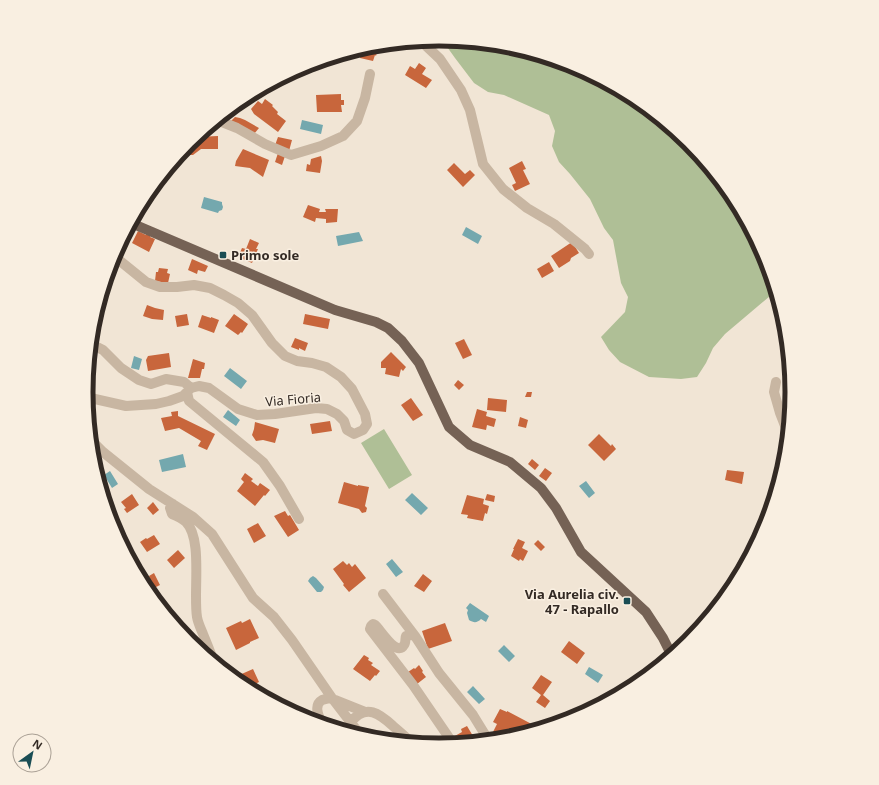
<svg xmlns="http://www.w3.org/2000/svg" width="879" height="785" font-family="'Noto Sans',sans-serif">
<style>
.green{fill:#afbf96}
.water{fill:#74a8ae}
.building{fill:#c8663c}
.lines{fill:none;stroke-linecap:round;stroke-linejoin:round}
.minor{stroke:#c8b6a2;stroke-width:10}
.major{stroke:#756255;stroke-width:10}
.poi-dot{fill:#1a4d54;stroke:#f9efe1;stroke-width:1.5}
.labels{text-anchor:middle;stroke-width:3;stroke-linejoin:round;paint-order:stroke}
.poi-label{font-size:13px;font-weight:bold;fill:#332a24;stroke:#f9efe1;text-anchor:start}
.street-label{font-size:13px;fill:#332a24;stroke:#f9efe1}
.rim{fill:none;stroke:#332a24;stroke-width:5}
</style>
<rect width="100%" height="100%" fill="#f1e5d5"/>
<!-- green -->
<path class="green" d="M438 39 509 46 575 66 636 99 690 143 734 196 766 257 776 291 725 334 713 348 706 363 697 377 681 379 649 377 620 362 609 350 601 337 625 312 628 297 621 283 613 240 604 228 590 199 570 174 559 162 552 146 555 131 549 115 504 95 488 92 474 83 455 58 445 44Z
M384 429 412 475 389 489 361 443Z"/>
<!-- water -->
<path class="water" d="M302 120 323 125 321 134 300 129Z
M204 197 222 202V204L223 207 222 210 219 211 218 213 201 208Z
M466 227 482 236 478 244 462 235Z
M359 232 363 241 338 246 336 236Z
M134 356 142 359 139 370 131 368Z
M230 368 247 381 241 389 224 376Z
M228 410 240 420 236 426 223 417Z
M183 454 186 467 162 472 159 460Z
M110 471 118 484 112 488 104 475Z
M586 481 595 493 589 498 579 486Z
M412 493 428 508 421 515 405 500Z
M392 559 403 572 396 577 386 564Z
M313 576 316 578 324 587 323 590 321 592H317L308 581 310 578Z
M470 603 489 616 486 622 481 619C477 623 474 623 469 620L467 613 468 610 466 608Z
M504 645 515 656 509 662 498 651Z
M589 667 603 675 598 683 585 674Z
M473 686 485 699 479 704 467 692Z"/>
<!-- building -->
<path class="building" d="M379 45 376 56 375 55 373 61 360 58 361 53H363L365 48 371 46Z
M419 63 426 68 422 74 432 80 426 88 405 75 410 66 415 69Z
M341 94V100H344V105H341L342 112H317L316 95Z
M265 99 273 105 272 106 278 112 277 114 286 121 278 132 254 114 251 109 258 101 262 104Z
M235 117 240 118 245 120 259 128 254 134 231 121Z
M218 136V149H201L193 155H190L189 143 196 137Z
M278 137 292 140 289 151 274 148Z
M243 149 269 160 263 177 250 168 235 166 236 161Z
M278 153 285 156 282 165 275 162Z
M321 156 322 161 320 173 306 171 307 164 310 165 311 159Z
M522 161 526 169 523 170 530 184 515 191 512 185 516 183 509 168Z
M454 163 465 174 470 170 475 175 463 187 447 170Z
M308 205 320 209 319 212H326L325 209H338L337 222 326 223V219L316 218 315 222 303 217Z
M138 231 146 235V233L151 235 150 237 155 239 149 252 132 243Z
M250 239 259 243 256 249H258L252 263 238 257 242 248 246 249Z
M572 242 579 253 571 258 570 261 559 268 551 256Z
M192 259 208 266 205 272 198 270 197 274 188 270Z
M549 262 554 271 542 278 537 269Z
M159 268 168 269 167 273 170 274 168 283 155 281 156 272H158Z
M147 305 155 308 164 310 163 320 152 319 143 316Z
M187 314 189 325 177 327 175 316Z
M234 314 248 324 242 333 241 332 238 335 225 326Z
M305 314 330 319 328 329 303 324Z
M202 315 211 318V317L219 320 214 333 198 327Z
M295 338 308 343 305 351 299 348V350L291 347Z
M464 339 472 355 463 359 455 343Z
M391 352 406 367 403 371 401 369 399 377 385 374 386 368H381V362Z
M169 353 171 367 148 371 146 360 148 356Z
M193 359 205 363 204 369H202L200 378H188Z
M458 380 464 385 459 390 454 385Z
M527 392H532L531 397H525Z
M411 398 423 415 413 421 401 405Z
M488 398 507 400 506 412 487 410Z
M477 409 487 412 486 416 496 419 494 427 487 425 486 430 472 427Z
M178 411V416L215 434 207 450 198 446 201 441 179 428 165 431 161 418 172 416 171 412Z
M520 417 528 420 526 428 518 426Z
M330 421 332 431 312 434 310 424Z
M255 422 279 429 275 443 263 440 256 441 252 435 254 429Z
M599 434 611 446 612 444 616 449 604 461 588 445Z
M532 459 539 465 535 470 528 464Z
M545 468 552 473 546 481 539 476Z
M727 470 744 472 742 484 725 480Z
M245 473 253 479 251 481 258 486 260 483 270 490 265 496 264 495 255 506 237 491 244 482 241 479Z
M344 482 358 486V485L369 487 365 506 367 508 366 512 362 513 359 509 338 503Z
M132 494 139 505 127 513 124 509 126 508 121 502Z
M487 494 495 496 494 502 485 500Z
M467 495 484 499 483 504 489 506 487 514 485 513 483 521 467 518 468 515 461 514Z
M153 502 159 510 153 515 147 508Z
M285 511 288 516 290 515 299 530 288 537 274 516Z
M258 523 266 536 254 543 247 529Z
M154 535 160 544 147 552 140 542 146 538 147 539Z
M518 539 525 542 522 548 528 551 523 561 520 559 519 561 511 556 514 549H513Z
M538 540 545 547 541 551 534 544Z
M178 550 185 558 174 568 167 560Z
M343 561 347 565 349 563 352 567 355 564 366 578 349 592 343 585 344 584 333 569Z
M154 573 160 585 152 589 149 582 151 581 149 576Z
M423 574 432 581 424 592 414 586Z
M250 619 259 638 250 642V643L236 650 226 628 241 621 242 623Z
M445 623 452 641 428 649 422 631Z
M569 641 585 653 577 664 561 652Z
M364 655 369 658 368 660 373 663 371 665 380 671 376 676 375 675 370 681 353 669Z
M419 665 423 671 422 672 426 677 417 684 408 672 414 668 415 669Z
M253 669 259 682 255 684 258 691 255 693 241 684 237 676Z
M541 675 552 682 543 695 550 701 545 708 536 702 541 695 532 688Z
M500 709 507 712V711L541 729 506 739 493 732 497 724 493 722Z
M304 710 309 719 307 720 295 714Z
M467 726 473 736 470 738 473 743 459 744 453 737 462 732 461 729Z"/>
<g class="lines">
<!-- minor -->
<path class="minor" d="M420 41 422 42 440 59 461 90 470 110 483 164 503 189 527 208 554 224 585 249 589 254
M217 120 237 128 265 144 291 155 321 146 343 136 357 121 365 98 370 74
M91 344 103 350 121 368 139 380 151 384 166 379 184 382 191 388
M776 382 774 392 780 413 789 436
M187 392 189 401 263 462 280 486 299 519
M86 397 126 406 156 404 169 401 183 396 191 388 199 386 209 388 238 409 257 415 275 414 316 408 327 409 337 414 344 421 347 430 354 434 363 430 367 424 365 414 352 389 341 377 326 367 312 363 297 361 285 356 272 343 252 315 238 303 224 295 210 288 194 285 177 287H160L146 282 114 256
M91 440 103 452 149 489 193 517 212 534 253 598 274 617 292 640 332 698 362 737
M173 504 170 508 172 514C177 516 182 518 186 522 203 539 193 592 197 617 198 623 201 629 203 634 207 644 211 653 214 663
M383 594 415 636 439 673 473 715 489 741
M415 636 411 635 406 636C405 638 406 643 404 645 397 658 380 629 375 625L373 624 371 626 370 629 413 685 454 745
M335 700 365 712
M351 722C366 703 380 714 393 726 400 732 406 737 412 743
M322 724C319 717 313 705 322 700 325 699 329 698 332 698"/>
<!-- major -->
<path class="major" d="M131 223 335 310 376 322 388 328 402 341 419 363 449 427 470 445 510 462 541 488 556 508 581 552 646 612 663 638 672 656"/>
</g>
<!-- markers -->
<g class="poi-dot">
<rect x="219" y="251" width="8" height="8" rx="2"/>
<rect x="623" y="597" width="8" height="8" rx="2"/>
</g>
<g class="labels">
<!-- poi labels -->
<g class="poi-label">
<text x="231" y="260">Primo sole</text>
<text x="619" y="599" text-anchor="end">Via Aurelia civ.<tspan x="619" dy="15">47 - Rapallo</tspan></text>
</g>
<!-- street labels -->
<g class="street-label">
<text transform="translate(293 399) rotate(-5)" y="5">Via Fioria</text>
</g>
</g>
<!-- crop -->
<path d="M0 0H879V785H0ZM93 392a346 346 0 1 1 692 0a346 346 0 1 1-692 0Z" fill="#f9efe1" fill-rule="evenodd"/>
<path class="rim" d="M93 392a346 346 0 1 1 692 0a346 346 0 1 1-692 0Z"/>
<!-- north arrow -->
<g transform="translate(32 753) rotate(33)"><circle r="19" fill="#f9efe1" stroke="#aaa095"/>
<path d="M0-3L7 15L0 10L-7 15Z" fill="#1a4d54"/>
<text y="-6" font-size="11" font-weight="bold" text-anchor="middle" fill="#332a24">N</text>
</g>
</svg>
